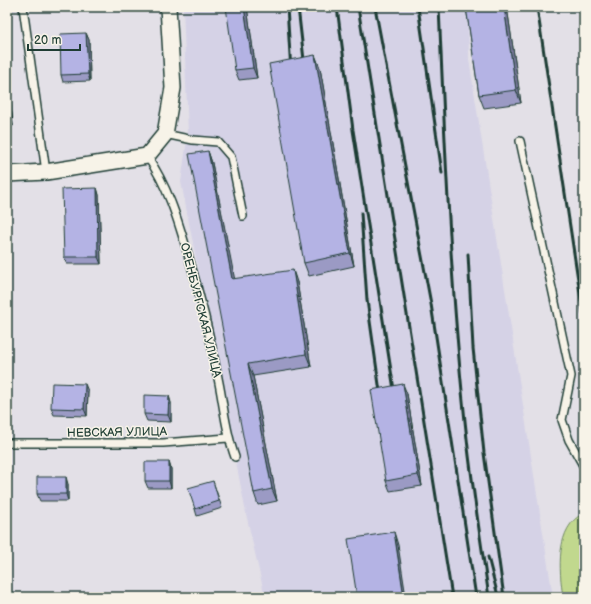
<svg xmlns="http://www.w3.org/2000/svg" width="591" height="604" font-family="'Balsamiq Sans',sans-serif">
<style>
.built{fill:#d5d2e6}
.green{fill:#c1d88e;stroke:#708a61}
.lines{fill:none;stroke-linecap:round;stroke-linejoin:round}
.lane-casing{stroke:#1f3d34;stroke-width:10}
.street-casing{stroke:#1f3d34;stroke-width:18}
.lane{stroke:#f7f3e8;stroke-width:7}
.street{stroke:#f7f3e8;stroke-width:15}
.rail{stroke:#1f3d34;stroke-width:3}
.wall{fill:#9b9ac4;stroke:#1f3d34}
.shaded-wall{fill:#7e7da0;stroke:#1f3d34}
.building{fill:#b4b3e4;stroke:#1f3d34}
.labels{text-anchor:middle;stroke-width:3;stroke-linejoin:round;paint-order:stroke}
.street-label{font-size:12px;fill:#1f3d34;stroke:#f7f3e8}
</style>
<rect width="100%" height="100%" fill="#e3e0e7"/>
<filter id="ink" filterUnits="userSpaceOnUse"><feTurbulence type="fractalNoise" baseFrequency=".025" numOctaves="2"/><feDisplacementMap in="SourceGraphic" scale="8" xChannelSelector="R" yChannelSelector="G"/><feConvolveMatrix kernelMatrix="1 2 1 2 8 2 1 2 1" color-interpolation-filters="sRGB"/></filter>
<g filter="url(#ink)">
<!-- built -->
<path class="built" d="M183 7H468L469 59 553 597H265L247 518 181 182 188 133Z"/>
<!-- green -->
<path class="green" d="M584 513V597H563C559 570 555 527 584 513Z"/>
<g class="lines">
<!-- lane casing -->
<g class="lane-casing">
<path id="lane" d="M23 7 46 172
M165 134 193 140 218 142 231 157 243 216
M520 141 571 376 562 420 569 440 584 467
M147 156C167 185 177 217 187 251 200 294 211 339 219 383 224 408 226 433 235 457
M7 443H163L228 438"/>
</g>
<!-- street casing -->
<g class="street-casing">
<path id="street" d="M7 174 46 172 147 156 165 134 173 88 168 7"/>
</g>
<!-- lane -->
<use href="#lane" class="lane"/>
<!-- street -->
<use href="#street" class="street"/>
<!-- rail -->
<path class="rail" d="M287 7 291 71
M298 7 305 69
M337 7 353 130 395 396
M358 7 452 597
M375 7 431 304 476 597
M418 7 442 173
M439 7C445 142 450 277 464 411 470 474 480 535 489 597
M537 7 583 313
M361 213 367 300 381 399
M468 254 473 348 484 453 504 597
M488 557 498 596"/>
</g>
<!-- wall -->
<path class="wall" d="M247 7 257 78 239 80 235 70Z
M466 7H507L521 103 484 108 479 95Z
M86 33 89 40 90 81 63 82 61 75Z
M315 55 320 68 354 266 309 276 304 263Z
M7 89 10 96 13 126 7 127Z
M208 151 212 163 234 279 297 282 311 367 253 376 277 501 258 505 254 493Z
M97 188 99 195 101 264H67L64 257Z
M88 391 87 416 54 415 51 408Z
M407 394 422 486 390 491 386 481Z
M169 396 171 403V422L147 421 144 414Z
M169 462 171 469V488H148L145 481Z
M213 481 222 508 197 516 195 509Z
M68 484V501H40L37 494Z"/>
<!-- shaded-wall -->
<path class="shaded-wall" d="M244 7H247L257 78 253 68Z
M504 7H507L521 103 516 90Z
M86 33 89 40 90 81 88 74Z
M315 55 320 68 354 266 350 253Z
M7 89 10 96 13 126 10 119Z
M208 151 212 163 237 291 232 279Z
M97 188 99 195 101 264 98 257Z
M293 270 297 282 311 367 306 354Z
M248 364 253 376 277 501 272 489Z
M85 384 88 391 87 416 84 409Z
M403 384 407 394 422 486 418 475Z
M169 396 171 403V422L168 415Z
M169 462 171 469V488L169 481Z
M66 477 68 484V501L66 494Z
M394 532 398 545 406 597H404Z"/>
<!-- building -->
<path class="building" d="M226 7H244L253 68 235 70Z
M466 7H504L516 90 479 95Z
M86 33 88 74 61 75 60 34Z
M315 55 350 253 304 263 269 64Z
M7 89 10 119 7 120Z
M208 151 232 279 293 270 306 354 248 364 272 489 254 493 189 154Z
M97 188 98 257H64L62 189Z
M52 383 85 384 84 409 51 408Z
M403 384 418 475 386 481 371 390Z
M144 395 169 396 168 415 144 414Z
M145 462H169V481H145Z
M37 477H66V494H37Z
M213 481 219 501 195 509 188 488Z
M394 532 404 597H357L348 539Z"/>
</g>
<g class="labels">
<!-- street labels -->
<g class="street-label">
<text transform="translate(201 310) rotate(76)" y="4">ОРЕНБУРГСКАЯ УЛИЦА</text>
<text transform="translate(117 432) rotate(-1)" y="4">НЕВСКАЯ УЛИЦА</text>
</g>
</g>
<!-- margin -->
<rect width="591" height="604" fill="none" stroke="#f7f3e8" stroke-width="24"/>
<rect x="12" y="12" width="567" height="580" fill="none" stroke="#1f3d34" stroke-width="1.5" filter="url(#ink)"/>
<!-- scale -->
<path d="M28 44v6h52v-6" fill="none" stroke="#1f3d34" stroke-width="2"/>
<text x="34" y="44" font-size="12" fill="#1f3d34" stroke="#f7f3e8" stroke-width="3" paint-order="stroke">20 m</text>
</svg>
